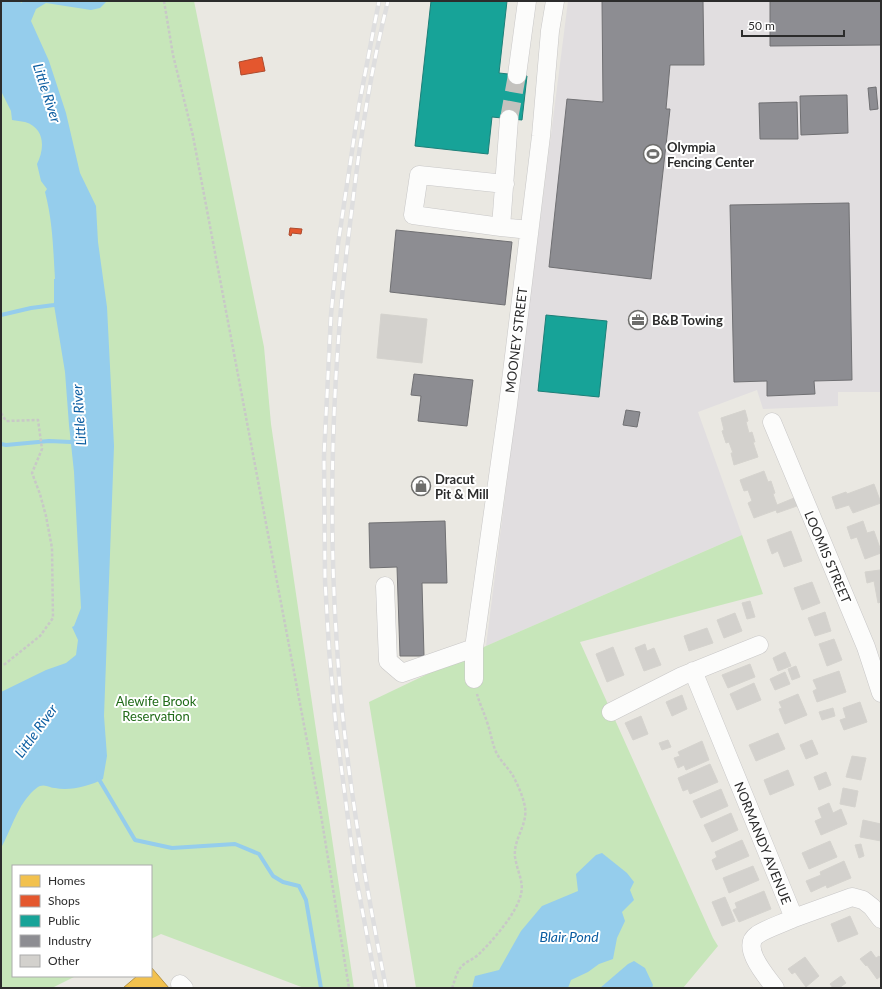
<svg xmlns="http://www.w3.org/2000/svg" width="882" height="989" font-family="Lato,sans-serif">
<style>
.industrial{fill:#e1dee0}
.green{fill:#c7e6ba}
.water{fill:#95cdec}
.homes{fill:#f2c14e;stroke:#b79444}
.shops{fill:#e4572e;stroke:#ad4a2d}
.public{fill:#17a398;stroke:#1d7f78}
.industry{fill:#8d8d92;stroke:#707073}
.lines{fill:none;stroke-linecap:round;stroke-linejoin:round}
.stream{stroke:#95cdec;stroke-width:4}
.building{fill:#d3d1cd;stroke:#d5d3ce}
.minor-tunnel{stroke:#c4c2be;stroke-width:18;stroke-dasharray:18 9;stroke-linecap:butt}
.minor-casing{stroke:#c8c7c7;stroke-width:19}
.path{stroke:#c8c8c7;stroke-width:2.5;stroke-dasharray:3 2;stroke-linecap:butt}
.minor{stroke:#fcfcfb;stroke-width:18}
.rail-casing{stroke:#dededf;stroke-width:4.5}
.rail{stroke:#fff;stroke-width:3;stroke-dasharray:9;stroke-linecap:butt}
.labels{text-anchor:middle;stroke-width:4;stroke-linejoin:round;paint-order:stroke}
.poi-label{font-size:13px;font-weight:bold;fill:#2c2c2c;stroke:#fff;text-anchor:start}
.street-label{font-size:13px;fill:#2c2c2c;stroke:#fff}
.park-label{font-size:13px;fill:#216b19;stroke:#fff}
.water-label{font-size:14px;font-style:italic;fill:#0b5da1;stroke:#fff}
</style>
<rect width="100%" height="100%" fill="#eae8e2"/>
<!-- industrial -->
<path class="industrial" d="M568 1H881V392H838V406L763 409 757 390 698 412 742 535 486 646Z"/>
<!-- green -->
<path class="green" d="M1 1H194L264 347 271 424 354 988H304L161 934 151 939V866H13V976H76L52 988H1Z
M742 535 763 594 580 642 713 938 718 946 683 988H416L369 702 486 646Z"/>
<!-- water -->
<path class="water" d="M1 1H20L21 3 24 1H107L100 8 91 10 46 3 36 9 31 21 49 61 66 113 80 173 96 206 98 242 107 307 114 446 104 716 107 756 103 779C90 786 70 791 55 788 50 788 46 784 40 786 37 787 33 791 31 793 16 809 11 830 1 848V692L46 670 66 663 76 655 78 640 72 627 74 626 81 608 74 472 69 425 65 372 54 305V279H55C53 248 53 223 45 192L47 189 41 181 37 164C45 148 45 128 25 122 21 121 16 121 12 120L11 111 1 91Z
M602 853 627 873 634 882 630 890 634 900 622 912 625 921 617 938 613 959 599 964 588 972 571 980 568 988H472L475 976 499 970 521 931 542 906 578 891 576 874 596 855Z
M634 961 645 968 653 985 652 988H600L628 964Z"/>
<!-- homes -->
<path class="homes" d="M151 967 169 988H123L137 976H151Z"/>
<!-- shops -->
<path class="shops" d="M262 57 265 71 241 75 239 62Z
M290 228 302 229 301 234 292 233 291 236 289 235Z"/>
<!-- public -->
<path class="public" d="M431 1H507L499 73 527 76 522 120 492 117 488 154 415 146Z
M546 315 607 321 599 397 538 391Z"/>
<!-- industry -->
<path class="industry" d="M602 1H703L704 65H670L666 109H670L651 279 549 267 567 99 603 102Z
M770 1H881V45L770 46Z
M876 87 878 109 870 110 868 88Z
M847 95 848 133 801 135 800 96Z
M797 102 798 139H760L759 103Z
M849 203 852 380 814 381 815 394 767 396V381L734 382 730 205Z
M396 230 512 242 505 305 390 292Z
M414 374 473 380 467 426 418 421 421 396 411 395Z
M626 410 640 412 637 427 623 425Z
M445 521 447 583H422L424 656H400L397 567 370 568 369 523Z"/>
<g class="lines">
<!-- stream -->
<path class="stream" d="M1 315 31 308 54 305 57 304
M1 444 6 445 49 441 71 442 74 440
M98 777 100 781 135 840 172 848 235 844 259 854 273 876 283 882 299 886 306 900 321 988"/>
</g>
<!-- building -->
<path class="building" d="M381 314 427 319 422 363 377 358Z
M745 410 748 421 746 422 749 433 752 432 755 442H753L758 457 734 465 731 453H733L729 442 726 443 722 431 724 430 721 418Z
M764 471 768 482 771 481 775 493 773 494 777 505 794 498 797 506 777 513 776 510 754 518 748 503 752 501 748 490 744 491 740 480Z
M874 484 881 503 853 513 849 505 836 509 832 497 846 492 847 494Z
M863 521 867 533 874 531 881 551V553L865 559 857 537 851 539 847 527Z
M791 531 802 561 784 567 778 551 772 554 767 540Z
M880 570 881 602 878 603 874 581 867 583 865 572Z
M812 582 820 603 802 610 794 588Z
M750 601 755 617 747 619 742 603Z
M825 612 831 631 815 636 808 618Z
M735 613 742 631 724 638 717 620Z
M707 628 713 643 689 651 684 636Z
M834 639 842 660 827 666 819 644Z
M645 644 647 651 654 648 661 665 644 671 635 648Z
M613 647 624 675 607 682 596 654Z
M785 652 791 666 778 671 773 658Z
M750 664 755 677 728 688 722 675Z
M796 666 800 677 792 680 788 669Z
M839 671 846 692 817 702 813 691 817 689 813 680Z
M785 672 790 684 775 690 770 679Z
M754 683 761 700 737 710 730 694Z
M798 694 807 715 785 724 779 709 782 708 779 702Z
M682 695 687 709 672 716 666 702Z
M860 702 867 722 844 730 840 720 846 718 843 708Z
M833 708 835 716 822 720 819 712Z
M641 716 648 734 633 740 625 723Z
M778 733 785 749 756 761 749 745Z
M668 740 671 747 662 750 659 743Z
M812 740 818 754 806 759 800 745Z
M702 741 709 760 686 770 684 765 678 768 674 758 680 756 678 752Z
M852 756 866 758 861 780 846 777Z
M710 764 718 782 690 794 688 789 683 791 678 778Z
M788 770 794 785 770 795 764 780Z
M826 772 831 785 819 790 814 777Z
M843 788 858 791 855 807 840 804Z
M721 789 728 806 701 818 693 801Z
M829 803 833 813 841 809 847 824 821 835 815 821 822 818 818 808Z
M731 813 738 830 712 842 704 825Z
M863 820 881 824V841L860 837Z
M742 840 749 856 716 870 712 860 717 857 715 852Z
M830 841 837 857 809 869 802 853Z
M861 844 864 856 859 858 855 845Z
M844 861 851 878 827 888 826 885 811 892 806 881 821 875 820 872Z
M753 866 759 880 729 893 723 878Z
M764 891 771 909 739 922 733 910 737 908 735 903Z
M725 897 735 921 722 926 712 902Z
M850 916 858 934 838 942 831 924Z
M871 951 876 958 879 956 881 958V976L877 979 867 965 866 966 860 959Z
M805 957 819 976 806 987 795 972 792 974 788 969Z
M841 976 846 983 839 988H833L830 984Z"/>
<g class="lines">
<!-- minor-tunnel -->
<path class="minor-tunnel" d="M509 119 517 75"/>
<!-- minor casing -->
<g class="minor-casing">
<path id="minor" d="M517 75 527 1
M509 119 501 227 529 230
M501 227 413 215 419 175 505 184
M772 422 866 647 881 693
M385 586 388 661 402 673 474 648
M693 671 794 918C784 923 765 929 757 935 740 947 767 977 775 988
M474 679V648L508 405 541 136 550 31 555 1
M611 712 682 676 759 645
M794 918 852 897 863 900 872 907 881 919
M180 984 184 988"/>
</g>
<!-- path -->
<path class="path" d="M164 1 173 55 193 136 321 815 349 988
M1 413 6 421 38 420 42 449 32 473 40 494 46 516 52 548 53 618 40 636 5 664 1 665
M452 988C455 981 456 972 462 966 467 961 474 959 479 954 492 941 506 925 515 909 528 885 519 880 515 857 513 839 528 825 525 807 523 796 517 783 512 774 507 767 501 761 497 754 492 744 491 733 487 722 484 712 480 705 477 694"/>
<!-- minor -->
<use href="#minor" class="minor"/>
<!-- rail casing -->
<g class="rail-casing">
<path id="rail" d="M377 988 355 872 336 727 329 649 325 580 324 456 331 315 338 244 359 105 379 1
M386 988C364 875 344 762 337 647 327 500 333 353 352 208 360 139 371 69 388 1"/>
</g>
<!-- rail -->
<use href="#rail" class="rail"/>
</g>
<!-- icons -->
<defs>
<g id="stadium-ring" transform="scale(1)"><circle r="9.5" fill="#fff" stroke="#6e6e6c" stroke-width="1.5"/><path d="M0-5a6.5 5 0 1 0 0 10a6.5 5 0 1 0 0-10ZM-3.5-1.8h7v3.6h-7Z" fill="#6e6e6c"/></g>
<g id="office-ring" transform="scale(1)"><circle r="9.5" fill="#fff" stroke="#6e6e6c" stroke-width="1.5"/><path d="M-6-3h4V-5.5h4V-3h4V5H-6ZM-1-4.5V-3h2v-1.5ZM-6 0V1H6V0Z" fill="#6e6e6c"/></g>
<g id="shop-ring" transform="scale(1)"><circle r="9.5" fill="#fff" stroke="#6e6e6c" stroke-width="1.5"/><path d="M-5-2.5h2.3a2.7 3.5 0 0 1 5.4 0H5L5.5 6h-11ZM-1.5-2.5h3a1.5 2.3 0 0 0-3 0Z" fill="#6e6e6c"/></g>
</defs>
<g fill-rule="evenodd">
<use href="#stadium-ring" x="653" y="154"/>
<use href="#office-ring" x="638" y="320"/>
<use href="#shop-ring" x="421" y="486"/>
</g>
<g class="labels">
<!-- poi labels -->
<g class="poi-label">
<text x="667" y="152">Olympia<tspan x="667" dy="15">Fencing Center</tspan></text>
<text x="652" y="325">B&amp;B Towing</text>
<text x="435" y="484">Dracut<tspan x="435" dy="15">Pit &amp; Mill</tspan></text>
</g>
<!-- street labels -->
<g class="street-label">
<text transform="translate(516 340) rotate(-83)" y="5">MOONEY STREET</text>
<text transform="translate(828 557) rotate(67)" y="5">LOOMIS STREET</text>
<text transform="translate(763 843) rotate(68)" y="5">NORMANDY AVENUE</text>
</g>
<!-- park labels -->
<g class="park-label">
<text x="156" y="706">Alewife Brook<tspan x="156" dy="15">Reservation</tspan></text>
</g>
<!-- water labels -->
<g class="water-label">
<text transform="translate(47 93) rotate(72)" y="5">Little River</text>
<text transform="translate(79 415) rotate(-94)" y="5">Little River</text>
<text transform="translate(36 731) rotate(-54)" y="5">Little River</text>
<text x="569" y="942">Blair Pond</text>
</g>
</g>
<!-- border -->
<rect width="882" height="989" fill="none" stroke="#2c2c2c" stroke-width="4"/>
<!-- legend -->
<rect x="12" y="865" width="140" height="112" fill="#ffffff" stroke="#ababab"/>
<rect x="20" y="875" width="20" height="12" fill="#f2c14e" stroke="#ababab"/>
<text x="48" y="885" font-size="12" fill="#2c2c2c">Homes</text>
<rect x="20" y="895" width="20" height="12" fill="#e4572e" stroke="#ababab"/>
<text x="48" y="905" font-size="12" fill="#2c2c2c">Shops</text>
<rect x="20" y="915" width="20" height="12" fill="#17a398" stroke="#ababab"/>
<text x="48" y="925" font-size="12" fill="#2c2c2c">Public</text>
<rect x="20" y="935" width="20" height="12" fill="#8d8d92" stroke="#ababab"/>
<text x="48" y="945" font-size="12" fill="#2c2c2c">Industry</text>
<rect x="20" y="955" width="20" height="12" fill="#d3d1cd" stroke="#ababab"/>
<text x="48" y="965" font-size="12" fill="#2c2c2c">Other</text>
<!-- scale -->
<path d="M742 30v6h102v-6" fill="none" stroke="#2c2c2c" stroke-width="2"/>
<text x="748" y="30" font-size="12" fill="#2c2c2c" stroke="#ffffff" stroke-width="3" paint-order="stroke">50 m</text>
</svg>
